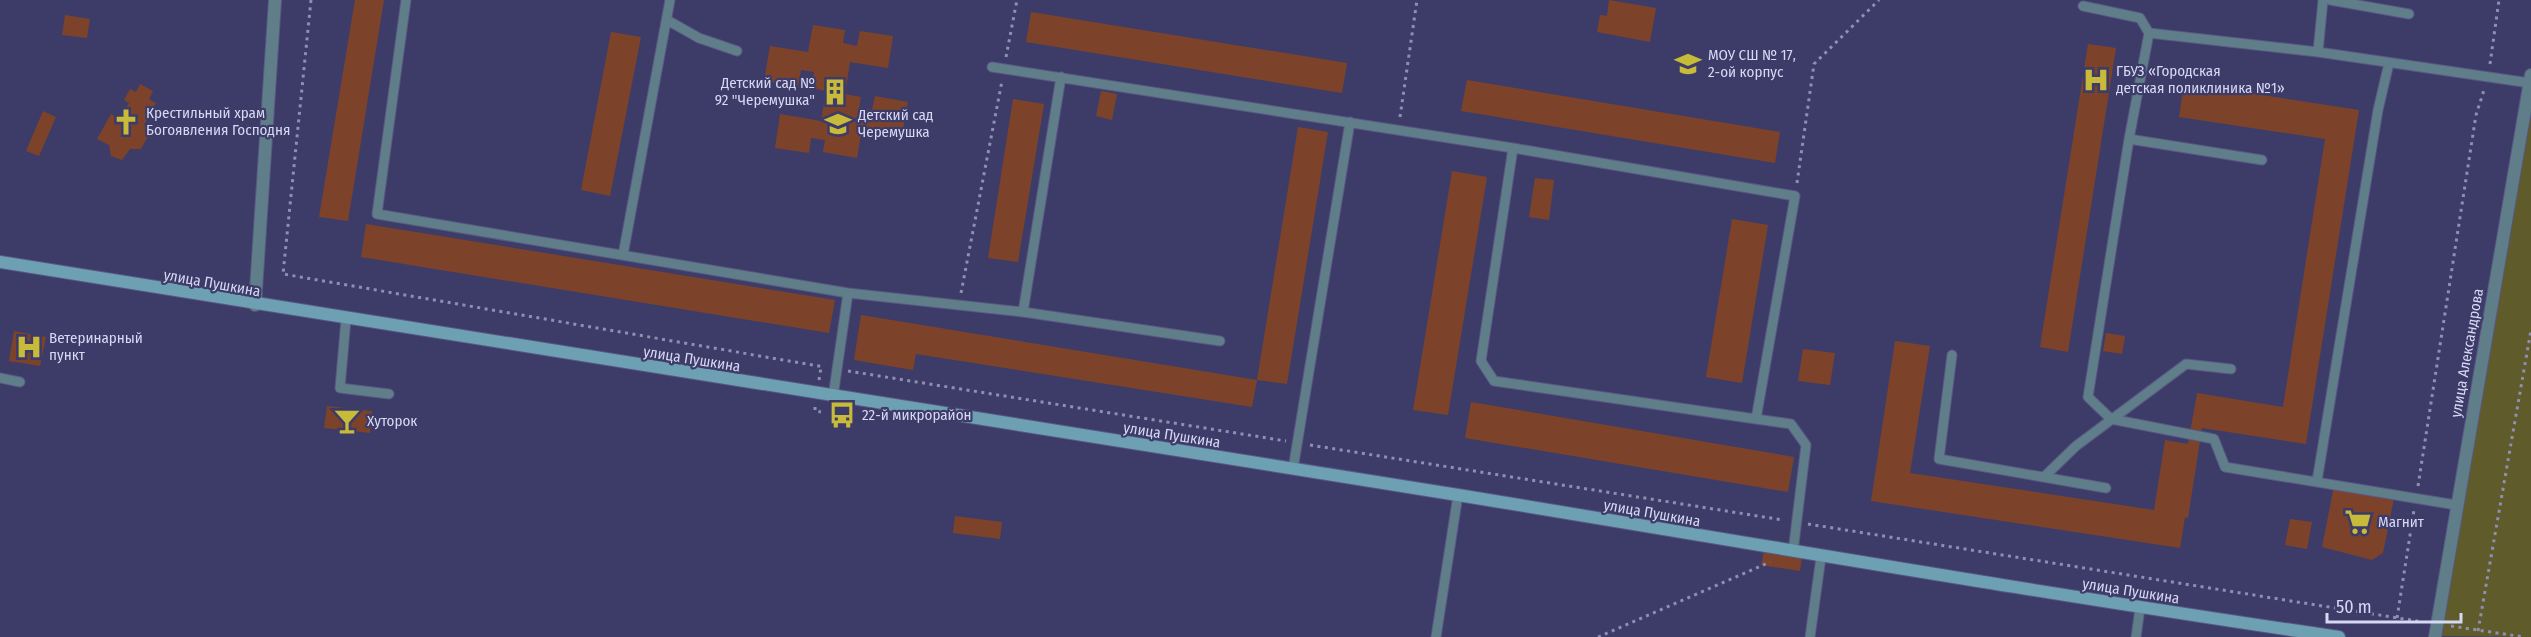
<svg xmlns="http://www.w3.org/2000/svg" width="2531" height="637" font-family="'Fira Sans Condensed',sans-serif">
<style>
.green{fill:#605b2b}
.building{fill:#7d432a}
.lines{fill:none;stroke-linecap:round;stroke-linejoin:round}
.lane-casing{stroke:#595882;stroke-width:11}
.street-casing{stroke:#595882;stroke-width:14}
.secondary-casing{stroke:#595882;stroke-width:14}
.path{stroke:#8f8fb3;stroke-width:3;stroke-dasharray:3 4.5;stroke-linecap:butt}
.lane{stroke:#5f7e8a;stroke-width:9}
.street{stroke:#5f7e8a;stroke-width:12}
.secondary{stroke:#6ca0b2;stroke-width:12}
.labels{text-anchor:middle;stroke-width:4.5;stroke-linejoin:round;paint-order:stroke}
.poi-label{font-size:15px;fill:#d7d8f4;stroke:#3d3c69;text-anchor:start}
.street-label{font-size:15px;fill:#d7d8f4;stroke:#3d3c69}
</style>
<rect width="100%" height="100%" fill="#3d3c69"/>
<!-- green -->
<path class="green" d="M2531 115V637L2440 636Z"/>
<!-- building -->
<path class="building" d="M355 0H384L348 221 319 217Z
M1609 0 1656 8 1650 42 1597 32 1600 15 1607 16Z
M1031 12 1347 63 1342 93 1026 42Z
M65 15 90 19 87 38 62 35Z
M813 25 845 30 843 43 857 46 860 31 893 36 888 68 850 62 845 94 861 97 859 108 872 110 875 96 908 102 902 135 862 128 857 158 823 152 825 140 811 138 809 153 775 148 780 114 821 121 826 91 811 88 814 72 801 70 798 87 764 81 770 46 808 52Z
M611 32 641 37 610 196 581 190Z
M2088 44 2116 48 2068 352 2040 347Z
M1467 80 1780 132 1775 163 1461 111Z
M2184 83 2359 110 2306 444 2202 428 2188 518 2185 517 2180 548 1871 501 1895 341 1930 346 1910 473 2154 510 2165 440 2188 444 2197 393 2283 407 2325 139 2179 117Z
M140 84 153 91 149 99 156 103 144 125 152 129 141 149H130L122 160 111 156 109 145 97 139 111 114 120 119 129 103 124 100 130 89 136 92Z
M1101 91 1117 94 1112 120 1096 116Z
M1013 99 1044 104 1018 262 988 258Z
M43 111 56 117 39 156 26 151Z
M1298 127 1328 132 1287 384 1257 380Z
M1452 171 1487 177 1448 415 1413 410Z
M1535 178 1554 180 1549 220 1529 217Z
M1732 219 1768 225 1742 383 1706 377Z
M366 224 835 300 829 333 361 257Z
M861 315 1257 380 1252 407 916 354 913 370 854 360Z
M14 331 46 337 40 366 9 361Z
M2106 333 2125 336 2122 354 2103 351Z
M1803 349 1835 353 1830 385 1798 381Z
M1471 402 1794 457 1788 492 1465 438Z
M327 406 372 411 370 433 324 428Z
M2334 486 2394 498 2383 553 2372 560 2322 547Z
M955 516 1002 522 1000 539 953 533Z
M2290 519 2312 522 2307 549 2285 545Z
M1764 552 1802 558 1800 571 1761 565Z"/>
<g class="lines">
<!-- lane casing -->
<g class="lane-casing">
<path id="lane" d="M406 0 377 214 848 293 1023 312 1220 341
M2330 0 2409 14
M2083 6 2140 18 2149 33 2129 139 2088 397 2111 419 2214 439 2225 467 2456 505
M667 20 699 38 737 51
M2149 33 2318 52 2530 83
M2318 52 2323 0
M992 67 1513 148
M2129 139 2262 160
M623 255 670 0
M1023 312 1061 77
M346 319 340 388 389 394
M1952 355 1939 459 2106 488
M0 378 20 382
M833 397 848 293
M1756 419 1795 196 1513 148 1481 361 1494 381 1756 419 1791 424 1806 445 1793 552
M1293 469 1350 122
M2045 476 2076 446 2186 364 2231 369
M2317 481 2378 110 2389 63
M1436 637 1458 495
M1810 637 1821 557
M2136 637 2140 608"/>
</g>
<!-- street casing -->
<g class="street-casing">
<path id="street" d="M255 305 275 0
M2435 637 2531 75"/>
</g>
<!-- secondary casing -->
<g class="secondary-casing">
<path id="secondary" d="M0 262C485 344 972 416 1458 495 1751 543 2044 594 2339 637"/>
</g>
<!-- path -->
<path class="path" d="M311 0 283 274 824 367
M1006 57 1017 0
M2490 64 2499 0
M1400 117 1417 0
M1797 183 1814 64 1879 0
M961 293 1002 81
M848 371 1286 441
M819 380 821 367
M815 407V411L821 412
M1310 445 1783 520
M2418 486 2476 115 2484 90
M1808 524 2423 622
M2397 618 2414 510
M2451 626 2524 637
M2478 631 2531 330
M1598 637 1770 562"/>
<!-- lane -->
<use href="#lane" class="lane"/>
<!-- street -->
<use href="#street" class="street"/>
<!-- secondary -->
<use href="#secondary" class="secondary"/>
</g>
<!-- icons -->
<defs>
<g id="school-bare" transform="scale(2.07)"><path d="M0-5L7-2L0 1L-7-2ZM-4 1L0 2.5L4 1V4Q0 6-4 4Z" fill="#c9bb3a" stroke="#3d3c69" stroke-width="2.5" paint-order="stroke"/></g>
<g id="hospital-bare" transform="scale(2.07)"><path d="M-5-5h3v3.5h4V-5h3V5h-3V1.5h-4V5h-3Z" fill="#c9bb3a" stroke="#3d3c69" stroke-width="2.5" paint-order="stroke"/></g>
<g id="building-bare" transform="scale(2.07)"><path d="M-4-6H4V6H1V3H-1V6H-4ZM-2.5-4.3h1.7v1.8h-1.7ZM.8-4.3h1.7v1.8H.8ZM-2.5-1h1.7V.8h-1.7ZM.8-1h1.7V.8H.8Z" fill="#c9bb3a" stroke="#3d3c69" stroke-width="2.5" paint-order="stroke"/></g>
<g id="church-bare" transform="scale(2.07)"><path d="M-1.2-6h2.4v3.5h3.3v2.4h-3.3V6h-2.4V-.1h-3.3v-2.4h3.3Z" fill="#c9bb3a" stroke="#3d3c69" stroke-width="2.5" paint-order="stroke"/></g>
<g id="bus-bare" transform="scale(2.07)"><path d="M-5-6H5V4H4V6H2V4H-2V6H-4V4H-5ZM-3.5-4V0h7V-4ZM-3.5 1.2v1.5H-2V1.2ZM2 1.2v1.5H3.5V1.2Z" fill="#c9bb3a" stroke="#3d3c69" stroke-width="2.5" paint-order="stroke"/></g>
<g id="bar-bare" transform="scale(2.07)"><path d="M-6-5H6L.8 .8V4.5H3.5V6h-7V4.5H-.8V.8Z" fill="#c9bb3a" stroke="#3d3c69" stroke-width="2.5" paint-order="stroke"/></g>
<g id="supermarket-bare" transform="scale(2.07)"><path d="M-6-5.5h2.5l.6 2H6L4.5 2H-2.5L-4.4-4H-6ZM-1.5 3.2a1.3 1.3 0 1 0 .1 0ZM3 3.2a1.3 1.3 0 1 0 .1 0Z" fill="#c9bb3a" stroke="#3d3c69" stroke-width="2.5" paint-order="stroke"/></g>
</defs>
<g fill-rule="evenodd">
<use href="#school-bare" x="1688" y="64"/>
<use href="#hospital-bare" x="2096" y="80"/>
<use href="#building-bare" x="835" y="92"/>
<use href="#church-bare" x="126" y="122"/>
<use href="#school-bare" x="838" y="124"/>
<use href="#hospital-bare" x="29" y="347"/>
<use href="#bus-bare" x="842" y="415"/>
<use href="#bar-bare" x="347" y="421"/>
<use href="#supermarket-bare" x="2358" y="522"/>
</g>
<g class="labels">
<!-- poi labels -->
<g class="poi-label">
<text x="1708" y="60">МОУ СШ № 17,<tspan x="1708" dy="17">2-ой корпус</tspan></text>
<text x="2116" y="76">ГБУЗ «Городская<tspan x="2116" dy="17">детская поликлиника №1»</tspan></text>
<text x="815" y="88" text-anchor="end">Детский сад №<tspan x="815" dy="17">92 "Черемушка"</tspan></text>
<text x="146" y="118">Крестильный храм<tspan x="146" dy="17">Богоявления Господня</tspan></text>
<text x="858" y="120">Детский сад<tspan x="858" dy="17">Черемушка</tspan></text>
<text x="49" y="343">Ветеринарный<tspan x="49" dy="17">пункт</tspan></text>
<text x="862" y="420">22-й микрорайон</text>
<text x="367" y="426">Хуторок</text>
<text x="2378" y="527">Магнит</text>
</g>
<!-- street labels -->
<g class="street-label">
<text transform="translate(212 283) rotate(10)" y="5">улица Пушкина</text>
<text transform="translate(2467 353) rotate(-80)" y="5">улица Александрова</text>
<text transform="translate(692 359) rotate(9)" y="5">улица Пушкина</text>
<text transform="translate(1172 435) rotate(9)" y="5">улица Пушкина</text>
<text transform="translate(1652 513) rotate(10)" y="5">улица Пушкина</text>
<text transform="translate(2131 591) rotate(9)" y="5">улица Пушкина</text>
</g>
</g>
<!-- scale -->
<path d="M2327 613v9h134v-9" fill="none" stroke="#d7d8f4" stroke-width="3"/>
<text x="2336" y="613" font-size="18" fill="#d7d8f4" stroke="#3d3c69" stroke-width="4.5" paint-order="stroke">50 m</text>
</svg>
